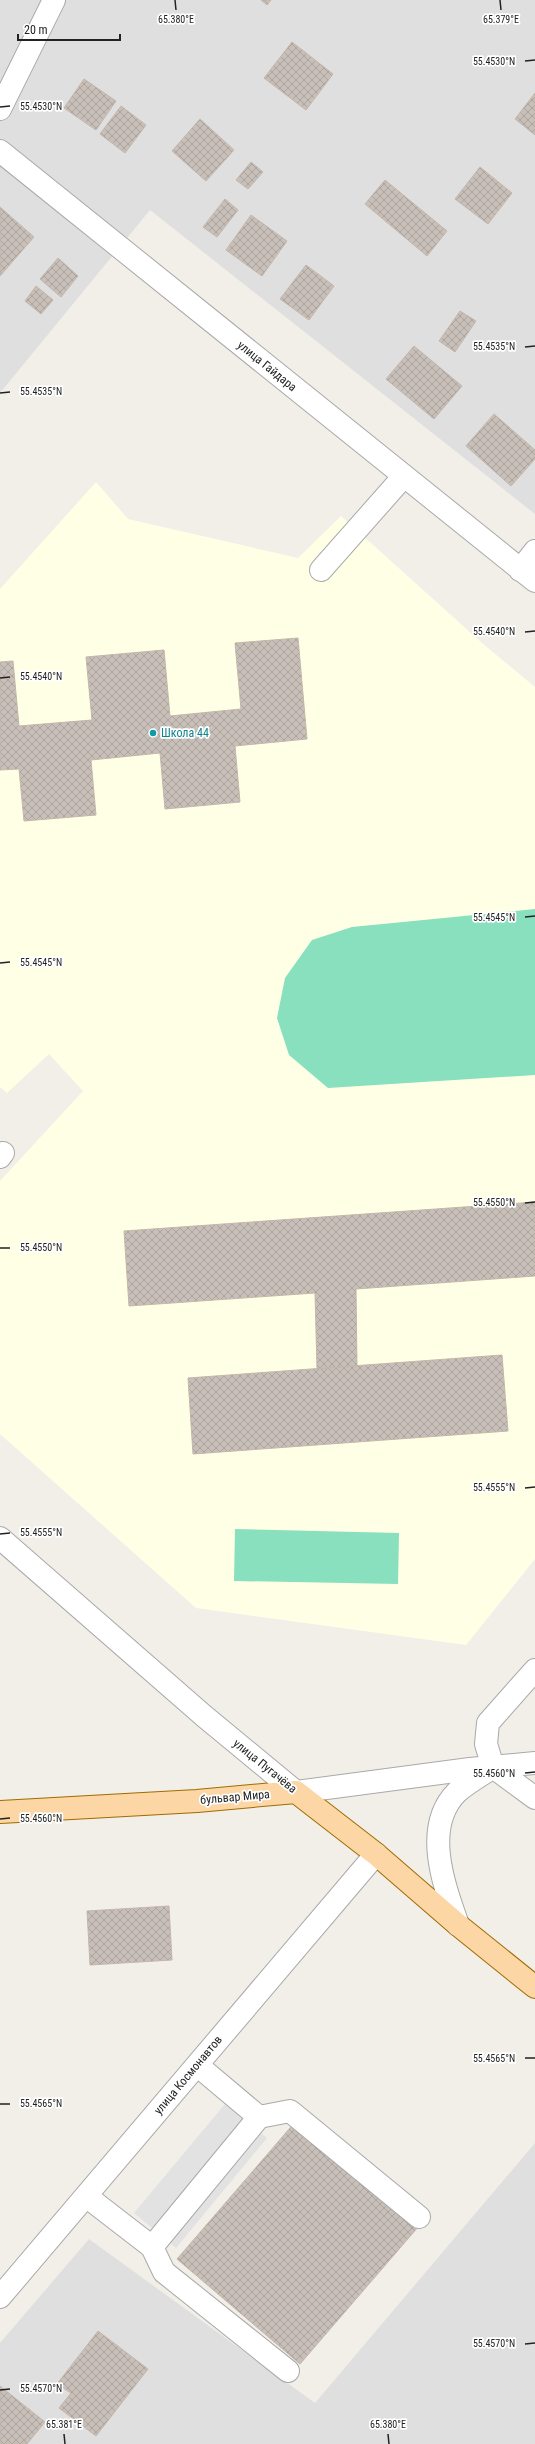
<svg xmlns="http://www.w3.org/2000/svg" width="535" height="2444" font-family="'Roboto Condensed',sans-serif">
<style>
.residential{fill:#e0dfdf}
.education{fill:#ffffe5}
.pitch{fill:#88e0be}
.parking{fill:#e2e2e2}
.building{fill:url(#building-cross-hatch);stroke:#c4b6ab}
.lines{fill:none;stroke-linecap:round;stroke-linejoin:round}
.minor-casing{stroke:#a9a9a9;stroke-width:24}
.major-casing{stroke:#a06b00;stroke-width:24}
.minor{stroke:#fff;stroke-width:22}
.major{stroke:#fcd6a4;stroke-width:22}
.ticks{fill:none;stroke:#222;stroke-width:1.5}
.culture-dot{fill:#0f9aa8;stroke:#fff;stroke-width:1.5}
.labels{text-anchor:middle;stroke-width:3.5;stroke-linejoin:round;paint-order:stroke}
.street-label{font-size:12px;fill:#222;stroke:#fff}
.culture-label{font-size:12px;fill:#0d838f;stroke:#fff;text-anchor:start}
.ticks-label{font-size:10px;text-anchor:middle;fill:#222;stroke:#fff;stroke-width:3.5;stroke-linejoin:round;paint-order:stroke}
</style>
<defs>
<pattern id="building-cross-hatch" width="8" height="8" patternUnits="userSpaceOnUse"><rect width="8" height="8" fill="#c7bfb8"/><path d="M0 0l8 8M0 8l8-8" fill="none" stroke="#aba49e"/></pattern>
</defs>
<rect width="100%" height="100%" fill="#f2efe9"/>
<!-- residential -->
<path class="residential" d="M0 0H535V514L150 210 0 393Z
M535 2143V2444H0V2343L89 2239 315 2403Z"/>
<!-- education -->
<path class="education" d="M96 482 128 519 298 558 341 516 482 643 535 687V1559L466 1645 196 1608 0 1434V1181L83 1091 49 1054 7 1093 0 1087V589Z"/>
<!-- pitch -->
<path class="pitch" d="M535 909V1075L328 1088 289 1055 277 1018 285 978 312 940 352 927Z
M235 1529 399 1533 398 1584 234 1581Z"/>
<!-- parking -->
<path class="parking" d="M225 2104 267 2138 176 2248 134 2213Z"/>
<!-- building -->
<path class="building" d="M261 0H271L267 5Z
M292 42 333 74 306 110 264 78Z
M84 79 116 101 96 130 64 108Z
M535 93V135L515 119Z
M121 106 146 125 125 153 100 134Z
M200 119 234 150 206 181 172 151Z
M251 162 263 172 248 189 236 180Z
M480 167 512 193 488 224 455 199Z
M385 180 447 231 427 256 365 204Z
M225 199 238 210 217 237 203 227Z
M0 207 34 237 0 276Z
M251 215 287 241 262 276 226 250Z
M58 258 78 276 61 297 40 279Z
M306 265 334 286 309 320 280 299Z
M36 286 53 300 41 314 25 301Z
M460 311 476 321 455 352 439 341Z
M414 346 462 386 434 419 386 379Z
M494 414 535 450V459L511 486 466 446Z
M298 638 307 739 235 746 240 802 165 809 160 753 91 760 96 815 24 821 19 769 0 770V662L13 661 19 726 92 720 86 657 164 650 170 716 241 709 235 643Z
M535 1202V1276L356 1289 357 1366 317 1369 315 1293 129 1306 124 1231Z
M502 1355 508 1431 193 1454 188 1378Z
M169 1906 172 1960 90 1965 87 1911Z
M296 2121 419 2226 300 2364 177 2259Z
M98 2331 148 2369 96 2436 59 2408 71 2393 57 2384Z
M0 2386 45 2422 27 2444H0Z"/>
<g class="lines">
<!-- minor casing -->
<g class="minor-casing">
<path id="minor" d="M0 109 54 0
M0 151 535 581
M321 570 404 476
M520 570 535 551
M0 1157 3 1153
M0 1538 204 1716 296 1792 470 1769 535 1763
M535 1670 488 1723 486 1744 493 1767 535 1798
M458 1925C444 1885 422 1827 457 1792 467 1783 481 1775 492 1768
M259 2117 290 2111 419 2217
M86 2196 152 2247 259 2117 197 2065
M152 2247 164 2272 288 2371
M0 2297 376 1854"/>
</g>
<!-- major casing -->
<g class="major-casing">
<path id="major" d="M0 1812 197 1801 296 1792 376 1854 458 1925 535 1987"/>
</g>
<!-- minor -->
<use href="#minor" class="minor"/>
<!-- major -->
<use href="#major" class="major"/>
</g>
<!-- ticks -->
<path class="ticks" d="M175 0 176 10M500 0 501 10M525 61 535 60M0 107 10 106M525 347 535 346M0 393 10 392M525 632 535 631M0 678 10 677M525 917 535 916M0 963 10 962M525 1203 535 1202M0 1248H10M525 1488 535 1487M0 1534 10 1533M525 1773 535 1772M0 1819 10 1818M525 2058H535M0 2104H10M525 2344 535 2343M0 2390 10 2389M64 2434 65 2444M388 2434 389 2444"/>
<!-- markers -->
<circle class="culture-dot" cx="153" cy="733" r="4"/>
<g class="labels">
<!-- street labels -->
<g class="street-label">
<text transform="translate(267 366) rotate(39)" y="4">улица Гайдара</text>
<text transform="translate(265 1766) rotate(39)" y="4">улица Пугачёва</text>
<text transform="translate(235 1797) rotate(-5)" y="4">бульвар Мира</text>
<text transform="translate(188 2075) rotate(-50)" y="4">улица Космонавтов</text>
</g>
<!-- culture labels -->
<g class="culture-label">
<text x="161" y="737">Школа 44</text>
</g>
</g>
<g class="ticks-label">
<text x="176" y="23">65.380°E</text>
<text x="501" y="23">65.379°E</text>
<text x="494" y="65">55.4530°N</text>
<text x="41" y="110">55.4530°N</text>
<text x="494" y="350">55.4535°N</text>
<text x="41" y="395">55.4535°N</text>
<text x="494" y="635">55.4540°N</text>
<text x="41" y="680">55.4540°N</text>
<text x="494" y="921">55.4545°N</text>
<text x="41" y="966">55.4545°N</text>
<text x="494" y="1206">55.4550°N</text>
<text x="41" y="1251">55.4550°N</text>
<text x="494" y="1491">55.4555°N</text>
<text x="41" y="1536">55.4555°N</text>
<text x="494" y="1777">55.4560°N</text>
<text x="41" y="1822">55.4560°N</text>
<text x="494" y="2062">55.4565°N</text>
<text x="41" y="2107">55.4565°N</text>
<text x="494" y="2347">55.4570°N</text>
<text x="41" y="2392">55.4570°N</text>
<text x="64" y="2428">65.381°E</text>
<text x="388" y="2428">65.380°E</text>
</g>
<!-- scale -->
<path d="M18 34v6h102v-6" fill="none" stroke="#222222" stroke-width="2"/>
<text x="24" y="34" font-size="12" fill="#222222" stroke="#ffffff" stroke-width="3" paint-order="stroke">20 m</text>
</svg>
